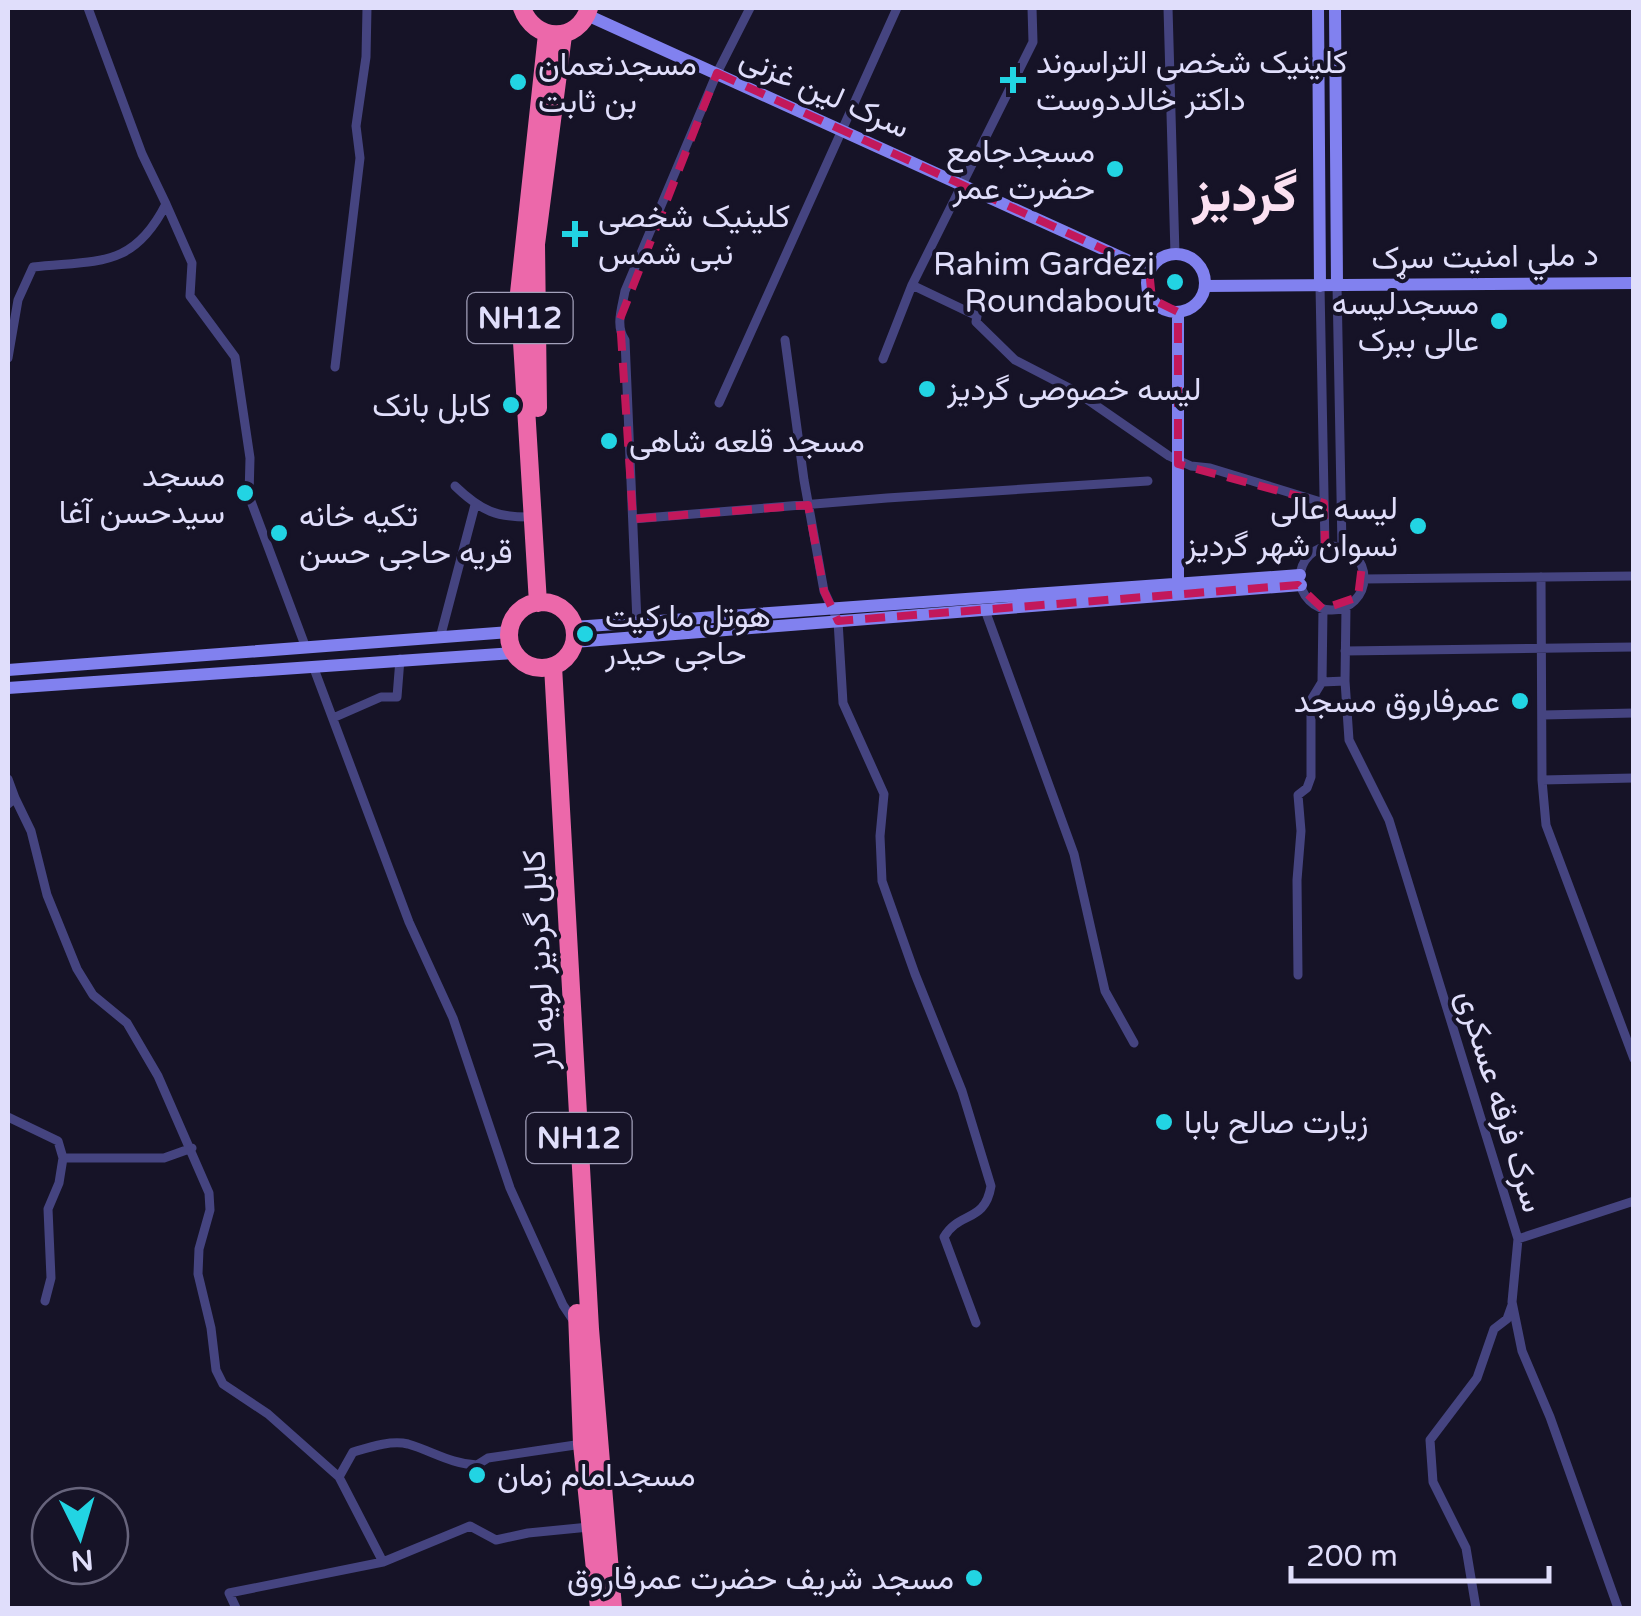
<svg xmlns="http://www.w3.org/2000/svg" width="1641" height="1616" font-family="'Varela Round',Vazirmatn,sans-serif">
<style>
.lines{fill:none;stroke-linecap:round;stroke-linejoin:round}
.street{stroke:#454480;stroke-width:9}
.secondary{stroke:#8181ef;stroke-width:12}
.highway{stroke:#ec68aa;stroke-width:18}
.marked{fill:none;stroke:#c2185b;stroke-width:8;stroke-dasharray:20 12;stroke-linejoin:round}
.poi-dot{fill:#22d4e3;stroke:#161327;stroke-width:4}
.labels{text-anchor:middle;stroke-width:8;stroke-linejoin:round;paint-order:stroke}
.shield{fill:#161327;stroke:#a3a1bb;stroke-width:2.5}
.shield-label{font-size:30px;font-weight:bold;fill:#e0defb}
.poi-label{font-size:32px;fill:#e0defb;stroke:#161327;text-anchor:start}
.street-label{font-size:32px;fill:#e0defb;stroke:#161327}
.town-label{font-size:52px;font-weight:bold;fill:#fbe0f2;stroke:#161327}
</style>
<rect width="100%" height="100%" fill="#161327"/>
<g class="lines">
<!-- street -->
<path class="street" d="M1168 8 1175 254
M166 204 192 263 190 296 235 357 250 458 249 496 306 648
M912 285 977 316 976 322 1015 360 1075 391 1169 456 1191 466 1210 468 1324 503
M1337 285 1342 547
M1320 286 1325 547
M785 340 804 480 824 591 838 621 843 703 884 794 880 836 882 881 915 974 962 1091 991 1186C985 1223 959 1211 944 1237L976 1323
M8 358 18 300 33 267C98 260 133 269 166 204L142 154 88 8
M883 359 912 285 1033 42 1032 8
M335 367 360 158 356 126 366 57 367 8
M719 403 897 8
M455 486C481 511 497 518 533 517
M633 519 887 498 1148 481
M1300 578a32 32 0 1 1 64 0a32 32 0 1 1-64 0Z
M1541 577 1542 780 1546 825 1634 1059
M1364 579 1634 576
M1346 607 1345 681 1349 740 1389 820 1518 1239 1512 1302 1522 1351 1550 1417 1618 1608
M1323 609 1322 682 1345 681
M985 610 1074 854 1105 991 1134 1043
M637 622 625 340C615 326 622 308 625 291L717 73 750 8
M440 638 475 505
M1345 651 1634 647
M313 666 409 922 453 1018 510 1188 563 1305 573 1320
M1543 715 1634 713
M333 718 381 697H397L400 659
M8 779 15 798 8 804
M1542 780 1634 778
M15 798 31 831 47 895 77 969 93 995 127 1023 158 1076 209 1193 210 1210 199 1249 198 1274 211 1328 216 1370 223 1384 268 1414 339 1477 383 1562
M1298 975 1297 880 1301 831 1298 795 1307 788 1311 777V700L1322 682
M8 1117 58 1141 63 1158 59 1183 48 1209 51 1278 45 1301
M63 1158H164L192 1148
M1518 1239 1634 1201
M339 1477 353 1452C370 1447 391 1440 408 1444 432 1451 451 1464 477 1465L488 1458 582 1444
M236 1608 229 1593 383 1562 470 1526 496 1540 528 1533 589 1527
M1476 1608 1466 1548 1433 1482 1430 1440 1477 1378 1494 1329 1507 1319 1512 1305"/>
<!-- secondary -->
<path class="secondary" d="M1318 8 1320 286
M1335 8 1337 285
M587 15 1149 270
M1147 283a29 29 0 1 1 58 0a29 29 0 1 1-58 0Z
M1205 286 1634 283
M1178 312V584
M574 627 1300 575
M574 642 1301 585
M8 670 510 632
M8 688 514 653"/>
<!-- highway -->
<path class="highway" d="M522 8C534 42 578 44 589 8
M538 408 536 244 563 35
M509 635a33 33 0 1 1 66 0a33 33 0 1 1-66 0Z
M538 603 519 293 547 34
M553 666 590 1329 613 1608
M577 1313 582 1444 599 1608"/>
</g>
<!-- marked area -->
<path class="marked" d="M717 73 1149 270 1152 299 1178 312V464L1324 503 1325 544 1351 551 1362 565 1358 597 1323 609 1298 585 838 621 824 591 808 505 633 519 620 319Z"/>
<!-- markers -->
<g class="poi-dot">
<path d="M1008 65h10v10h10v10h-10v10h-10v-10h-10v-10h10z"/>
<circle cx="518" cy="82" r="10"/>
<circle cx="1115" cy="169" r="10"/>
<path d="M570 219h10v10h10v10h-10v10h-10v-10h-10v-10h10z"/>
<circle cx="1175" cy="282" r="10"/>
<circle cx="1499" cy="321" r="10"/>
<circle cx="927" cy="389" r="10"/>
<circle cx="511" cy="405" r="10"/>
<circle cx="609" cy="441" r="10"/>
<circle cx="245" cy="493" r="10"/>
<circle cx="1418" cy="526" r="10"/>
<circle cx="279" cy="533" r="10"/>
<circle cx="585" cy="634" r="10"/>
<circle cx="1520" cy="701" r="10"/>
<circle cx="1164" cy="1122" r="10"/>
<circle cx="477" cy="1475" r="10"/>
<circle cx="974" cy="1578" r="10"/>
</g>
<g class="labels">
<!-- shield labels -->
<g class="shield">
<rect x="467.5" y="293" width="105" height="50" rx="8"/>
<rect x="526.5" y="1113" width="105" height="50" rx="8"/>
</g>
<g class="shield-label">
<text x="520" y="328">NH12</text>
<text x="579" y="1148">NH12</text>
</g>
<!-- poi labels -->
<g class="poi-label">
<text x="1036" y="73">کلینیک شخصی التراسوند<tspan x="1036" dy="37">داکتر خالددوست</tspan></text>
<text x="538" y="75">مسجدنعمان<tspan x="538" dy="37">بن ثابت</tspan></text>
<text x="1095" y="162" text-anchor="end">مسجدجامع<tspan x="1095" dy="37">حضرت عمر</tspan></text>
<text x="598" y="227">کلینیک شخصی<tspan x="598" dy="37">نبی شمس</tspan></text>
<text x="1155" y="275" text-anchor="end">Rahim Gardezi<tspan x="1155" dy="37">Roundabout</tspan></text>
<text x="1479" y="314" text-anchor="end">مسجدلیسه<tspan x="1479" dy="37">عالی ببرک</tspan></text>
<text x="947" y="400">لیسه خصوصی گردیز</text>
<text x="491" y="416" text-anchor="end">کابل بانک</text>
<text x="629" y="452">مسجد قلعه شاهی</text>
<text x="225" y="486" text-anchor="end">مسجد<tspan x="225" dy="37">سیدحسن آغا</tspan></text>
<text x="1398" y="519" text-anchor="end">لیسه عالی<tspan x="1398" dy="37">نسوان شهر گردیز</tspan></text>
<text x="299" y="526">تکیه خانه<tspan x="299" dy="37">قریه حاجی حسن</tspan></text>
<text x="605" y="627">هوتل مارکیت<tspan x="605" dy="37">حاجی حیدر</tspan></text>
<text x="1500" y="712" text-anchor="end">عمرفاروق مسجد</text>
<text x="1184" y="1133">زیارت صالح بابا</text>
<text x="497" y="1486">مسجدامام زمان</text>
<text x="954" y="1589" text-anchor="end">مسجد شریف حضرت عمرفاروق</text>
</g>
<!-- street labels -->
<g class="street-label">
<text transform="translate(825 92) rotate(24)" y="11">سرک لین غزنی</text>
<text transform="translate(1485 256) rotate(-1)" y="11">د ملي امنیت سړک</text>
<text transform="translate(539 960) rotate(-93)" y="11">کابل گردیز لویه لار</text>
<text transform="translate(1501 1101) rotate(73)" y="11">سرک فرقه عسکری</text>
</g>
<!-- town labels -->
<g class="town-label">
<text x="1245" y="211">گردیز</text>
</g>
</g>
<!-- border -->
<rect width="1641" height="1616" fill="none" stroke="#e0defb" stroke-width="20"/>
<!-- north arrow -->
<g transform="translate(80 1536) rotate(175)"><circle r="48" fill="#161327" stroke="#67647c" stroke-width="2.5"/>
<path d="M0-8L18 38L0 25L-18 38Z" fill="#22d4e3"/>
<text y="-15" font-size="28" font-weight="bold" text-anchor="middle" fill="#e0defb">N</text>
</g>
<!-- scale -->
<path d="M1291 1566v15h258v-15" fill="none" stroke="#e0defb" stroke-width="5"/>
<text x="1306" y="1566" font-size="30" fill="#e0defb" stroke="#161327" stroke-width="8" paint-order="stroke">200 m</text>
</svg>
